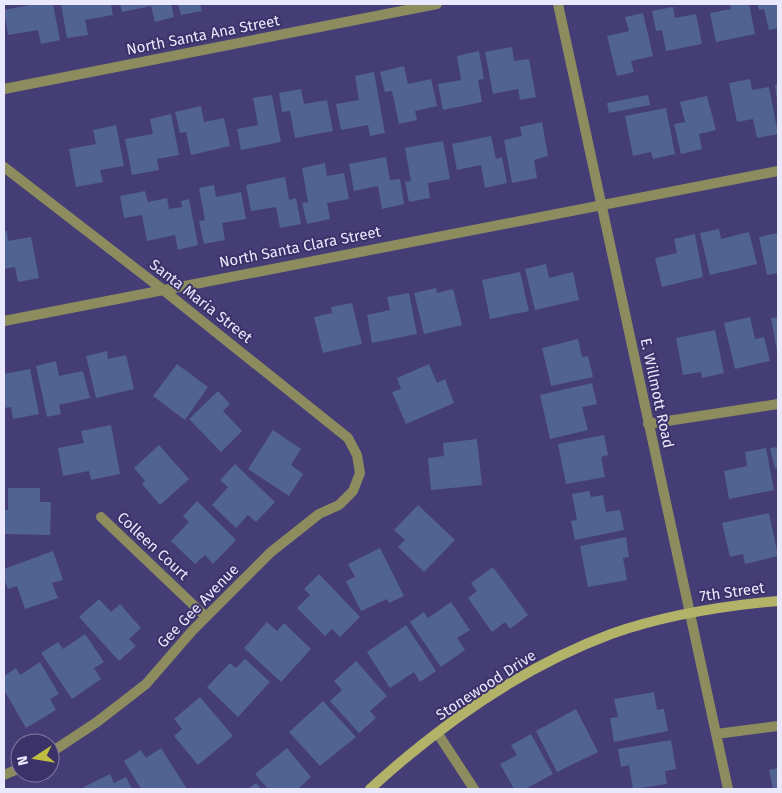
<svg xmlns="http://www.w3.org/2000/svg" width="782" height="793" font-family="'Fira Sans',sans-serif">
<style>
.building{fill:#516393}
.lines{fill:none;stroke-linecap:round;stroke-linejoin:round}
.street{stroke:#8c8c5f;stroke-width:10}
.secondary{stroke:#b3b269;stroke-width:10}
.labels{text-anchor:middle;stroke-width:4;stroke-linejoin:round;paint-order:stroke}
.street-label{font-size:15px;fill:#e9e8fd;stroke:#3b3269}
</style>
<rect width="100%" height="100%" fill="#453d75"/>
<!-- building -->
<path class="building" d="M35 4H53L60 40 41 44 38 30 8 35 4 10Z
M61 4H111L113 15 85 20 88 35 67 38Z
M120 4H171L174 17 155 22 151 6 122 12Z
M178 4H200L202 11 181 15Z
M730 4H749L755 34 716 42 710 13 731 9Z
M757 4H778V28L769 30 764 9 759 10Z
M673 7 675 18 696 14 702 44 666 51 662 30 656 31 652 11Z
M643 13 653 56 631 61 634 72 617 76 607 36 629 31 625 17Z
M512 47 514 61 529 59 536 97 520 100 518 89 493 94 485 52Z
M479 51 484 79 478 80 482 102 443 110 438 84 461 80 457 56Z
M404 66 408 84 431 79 437 106 415 111 417 120 399 124 392 91 385 92 380 72Z
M374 72 385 133 370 136 368 125 341 130 336 104 359 100 355 76Z
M750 79 752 90 769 87 778 134 757 138 753 119 737 122 729 83Z
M778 84V100H777L775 85Z
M301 89 304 104 327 100 333 131 295 138 290 111 282 112 279 93Z
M272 95 281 142 241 150 237 129 258 125 253 98Z
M648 95 650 105 609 113 607 103Z
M707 96 716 130 699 134 702 149 681 154 674 124 685 122 680 102Z
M201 106 204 122 224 118 230 146 191 155 186 132 180 133 175 112Z
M666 108 675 154 653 159 651 152 633 156 625 116Z
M171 114 179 155 157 159 159 170 132 175 125 139 153 134 150 119Z
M542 122 548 156 534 160 537 178 512 183 504 140 522 136 520 127Z
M116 125 124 166 100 170 103 182 76 187 69 149 96 144 93 130Z
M491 136 496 159 502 157 507 183 485 188 481 165 457 170 452 144Z
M443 141 450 179 428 183 430 198 409 202 405 182 411 181 405 148Z
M386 157 390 180 400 179 404 204 382 209 378 186 354 191 349 164Z
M325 163 327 176 344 173 349 199 327 203 330 219 307 224 302 203 308 202 302 168Z
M285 177 289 200 296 198 301 224 280 228 276 207 251 211 246 185Z
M214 185 216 197 241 192 246 219 222 223 225 240 204 244 199 221 205 220 199 188Z
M145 191 148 202 167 198 169 209 182 207 181 201 189 199 198 245 178 250 175 235 147 241 142 215 124 218 120 196Z
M719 229 721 239 749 232 757 264 710 275 700 233Z
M4 231H7L8 241 31 237 39 278 18 282 15 267 4 269Z
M778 233V273L767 275 759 237Z
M695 234 703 277 662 287 655 258 677 253 674 239Z
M546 264 549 278 573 272 579 300 535 310 525 269Z
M520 272 529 311 490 319 482 280Z
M436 288 437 293 453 289 462 325 424 334 414 293Z
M409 293 417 334 372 343 367 315 390 310 387 297Z
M352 303 362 344 323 353 314 317 332 313 331 307Z
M750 317 755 339 764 337 770 361 735 369 724 323Z
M778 317V351H777L771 318Z
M715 330 724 373 702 378 701 372 683 375 676 338Z
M578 339 582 357 588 356 593 377 551 386 542 348Z
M107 351 108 359 126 355 134 389 96 398 86 356Z
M56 361 59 376 83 371 90 398 59 405 61 414 47 417 36 366Z
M177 364 208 387 185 420 153 396Z
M429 364 437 383 445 379 454 403 406 424 392 392 401 389 397 378Z
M30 369 39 414 13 419 11 407 4 408V374Z
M592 383 597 404 582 407 588 430 550 439 540 395Z
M218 391 230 404 223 411 242 431 221 452 189 419Z
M111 425 120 474 91 480 89 471 63 476 58 448 84 443 81 431Z
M273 430 301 449 291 465 303 474 289 496 248 469Z
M604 435 608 455 601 457 605 477 566 484 558 444Z
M477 439 482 485 431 490 428 458 444 456 443 443Z
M159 445 189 479 160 505 142 484 145 481 134 468Z
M778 447V468L775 469 770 448Z
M766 448 774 490 729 499 724 471 747 466 745 452Z
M235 464 275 502 256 522 248 515 236 528 212 505 228 487 220 480Z
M8 488H40V502H51L50 535 4 534V510H8Z
M589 491 591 497 603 495 606 512 620 510 624 530 575 540 571 521 577 520 572 494Z
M197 501 236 540 213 564 205 555 195 564 171 541 189 522 183 516Z
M418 505 455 540 424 572 398 547 405 540 394 530Z
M769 513 778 556 745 564 743 554 730 557 722 523Z
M626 537 629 557 623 558 627 580 588 587 580 546Z
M380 548 404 596 389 603 387 599 361 611 346 581 355 577 348 564Z
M53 551 63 580 52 583 58 598 25 609 17 586 8 589 4 579V569Z
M493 567 528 615 510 629 505 622 492 632 468 598 477 591 471 583Z
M319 574 360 617 340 637 332 629 325 636 297 608 310 595 304 589Z
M99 599 111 612 120 604 141 628 129 639 136 646 119 661 79 617Z
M451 602 470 630 457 638 465 650 441 667 410 622 424 612 428 618Z
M267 622 277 631 284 623 311 649 281 682 244 648Z
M406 625 436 671 420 682 414 672 390 688 367 652Z
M85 634 104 662 94 668 101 679 72 699 41 653 58 642 63 649Z
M245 659 270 682 238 717 207 687 230 663 236 668Z
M356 661 387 696 370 711 376 718 359 733 330 701 342 690 334 681Z
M40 662 59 694 50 699 56 710 26 728 4 690V676L16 668 20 675Z
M654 692 657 710 664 709 668 731 614 742 610 718 618 717 614 699Z
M200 697 233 736 198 765 174 736 182 729 174 719Z
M323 701 356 737 320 766 289 732Z
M576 709 598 752 557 772 536 731Z
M531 734 553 774 525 789H514L500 764 517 755 511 745Z
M671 740 676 769 665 771 667 784 633 789 629 765 621 767 618 749Z
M161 748 187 789H141L124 761 141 750 146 758Z
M287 748 311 777 298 789H268L255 774Z
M778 768V789H773L769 770Z
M110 774 114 783 126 777 132 789H80Z
M256 783 261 789H248Z"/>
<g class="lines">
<!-- street -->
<path class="street" d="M558 4 728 789
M4 89 437 4
M4 167 162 289 348 438 357 455 360 473 353 491 339 505 319 514 271 552 192 631 146 684 97 722 50 753
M4 321 778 171
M648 424 778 404
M101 517 206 617
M438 734 474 789
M716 734 778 726
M4 775 20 768"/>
<!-- secondary -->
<path class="secondary" d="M370 789C439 726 522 667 611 634 665 615 722 606 778 601"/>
</g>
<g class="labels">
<!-- street labels -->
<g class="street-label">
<text transform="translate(203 35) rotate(-11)" y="5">North Santa Ana Street</text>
<text transform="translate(300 247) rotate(-11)" y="5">North Santa Clara Street</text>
<text transform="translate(201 301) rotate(38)" y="5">Santa Maria Street</text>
<text transform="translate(657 393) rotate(78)" y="5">E. Willmott Road</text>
<text transform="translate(153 546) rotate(43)" y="5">Colleen Court</text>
<text transform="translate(732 592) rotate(-8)" y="5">7th Street</text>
<text transform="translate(198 606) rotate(-46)" y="5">Gee Gee Avenue</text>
<text transform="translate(486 685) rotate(-33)" y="5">Stonewood Drive</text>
</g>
</g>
<!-- border -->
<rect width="782" height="793" fill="none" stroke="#e9e8fd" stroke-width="10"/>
<!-- north arrow -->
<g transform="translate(35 758) rotate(258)"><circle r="24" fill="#3b3269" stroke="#817ba4"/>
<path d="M0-4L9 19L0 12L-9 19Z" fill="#c0be40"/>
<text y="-8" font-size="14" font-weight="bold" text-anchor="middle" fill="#e9e8fd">N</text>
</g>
</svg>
